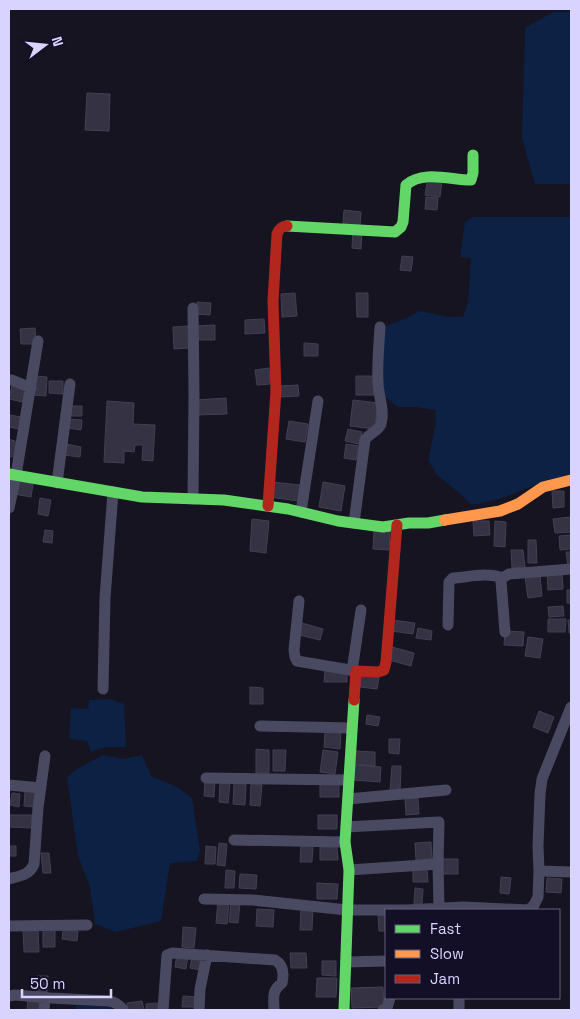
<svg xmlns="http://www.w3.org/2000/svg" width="580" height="1019" font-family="'Space Grotesk',sans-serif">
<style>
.water{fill:#0d2144}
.building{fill:#343243;stroke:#433f54}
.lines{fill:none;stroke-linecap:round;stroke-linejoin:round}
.street{stroke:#4a4962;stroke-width:11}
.fast{stroke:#63d668;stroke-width:11}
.slow{stroke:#ff974d;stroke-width:11}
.jam{stroke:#b3261e;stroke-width:11}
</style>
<rect width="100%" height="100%" fill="#161421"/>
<!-- water -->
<path class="water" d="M553 12H571V184H535L522 138 525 28Z
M473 217H571V477L548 480 500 499 472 505 457 491 437 475 428 460 436 422 435 410 416 407H398L385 397 380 386 383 327 405 319 420 311 448 317H463L468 302 471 258 460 257 465 222Z
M110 699 124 704 126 747H105L91 752 87 741 69 739 71 708 88 709 89 700Z
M103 755 123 759 142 755 151 776 177 787 192 798 200 851 197 861 170 863 161 921 116 932 95 924 90 887 78 856 67 777 77 769Z
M76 1005 109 1007 111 1010H76Z"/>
<!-- building -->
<path class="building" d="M87 93 110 94 109 131 85 130Z
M428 178 442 180 440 197 425 195Z
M426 197 438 198 437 210 425 209Z
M344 210 361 212 360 225 343 224Z
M353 231H362L361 249 352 248Z
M402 256 413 257 411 271 400 270Z
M295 293 297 316 282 317 281 294Z
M356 293H368V317H357Z
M197 302 211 303 210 315 196 314Z
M264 319 265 333 245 334V320Z
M215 325V340H196V326Z
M188 326 190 348 174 349 173 327Z
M35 328 36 344H21L20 329Z
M304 343 318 344V356H304Z
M269 368 270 384 257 385 255 370Z
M35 376 47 377 46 396 33 395Z
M356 376H375L374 395H356Z
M49 381H63V394L49 393Z
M298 385 299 396 279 397V386Z
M12 386 26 389 23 402 9 399Z
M226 398 227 414 196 415V400Z
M353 400 378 403 375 429 350 426Z
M107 401 134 403 133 424 155 425 153 461 142 460 143 445H135L134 452 124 451V463L104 462Z
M71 406H82V416H71Z
M10 415 21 417 19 429 9 427Z
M68 419 82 420 81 430 68 428Z
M289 421 308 424 305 442 286 439Z
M348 429 362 432 359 444 345 441Z
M9 439 20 443 16 458 9 456Z
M66 444 81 447 80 457 64 455Z
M346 444 359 446 356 460 344 458Z
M17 481 33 484 31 497 14 494Z
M272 482 300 485 298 501 270 497Z
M323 482 345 486 341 511 319 507Z
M552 491H564V507L553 508Z
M40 498 51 500 48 516 38 514Z
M570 517 571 532 555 533 553 519Z
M252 519 269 521 266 553 250 551Z
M473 521H489L490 535 474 536Z
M495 521 506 522 505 547 494 546Z
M45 530 53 531 52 543 43 542Z
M374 530 390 531 389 550 373 549Z
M571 535V549L560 550 559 536Z
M528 540H536L537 563H528Z
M511 550H523L525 567 512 568Z
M566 552H571V566H568Z
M562 573 563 589 548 590 547 574Z
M540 576 542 596 528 598 525 577Z
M567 590H571V603H567Z
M563 606 564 616 549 617 548 607Z
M548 619H566L565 632H548Z
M392 620 415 623 413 634 391 631Z
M568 620H571V633H569Z
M302 623 323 629 320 640 299 635Z
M418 628 432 631 431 640 416 638Z
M505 631 524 632 523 646 504 645Z
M528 637 543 639 540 658 525 656Z
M392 647 414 653 411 666 389 660Z
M325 670H347V682H324Z
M361 676 379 677 377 689 360 687Z
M250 687 263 688V704H250Z
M539 711 554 717 548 733 533 727Z
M367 715 380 717 378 726 366 724Z
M325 731 341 732 340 749 324 747Z
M389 739H400L399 754 389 753Z
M256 749 269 750V773H256Z
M273 750H286L285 771H273Z
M323 750 338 752 335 774 320 772Z
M354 751 375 752V766L354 764Z
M355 765 381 767 380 782 354 780Z
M392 766H401L400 791H390Z
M205 780H215L214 797 204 796Z
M220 783H230L228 803 219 802Z
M234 783 246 784 245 805 233 804Z
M251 784 262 785 260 806 250 805Z
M320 784H339V797H320Z
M25 790 36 791 35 807 24 806Z
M12 793 20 794 19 807 10 805Z
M418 798 419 814 406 815 405 799Z
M9 815H32V828L9 827Z
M318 815H337V829H318Z
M431 842 432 859 416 860 415 843Z
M219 843 227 844 225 866 217 865Z
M301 845 313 846 312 862H300Z
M9 846H16V856H9Z
M206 846 216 847 215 864H205Z
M320 847H337L338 860H320Z
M41 853H49L51 873H43Z
M442 859H458V874H443Z
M427 867 428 882H413V868Z
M226 870 235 871 234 888H225Z
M240 874 257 875 256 889 239 888Z
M501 877 511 878 509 894 500 893Z
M547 878 562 879 561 893 546 892Z
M317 883 338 884 337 899H317Z
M415 888 423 889 422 904H414Z
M218 901 229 902 227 924 216 923Z
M231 902 240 903 238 923 229 922Z
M301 908 313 909 312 930H300Z
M257 909 274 910 273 927 256 926Z
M378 915H386V931H379Z
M183 927 196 928 194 948 182 947Z
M23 928H38L39 952H24Z
M43 930H55V947H43Z
M63 930 78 931 77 941 62 939Z
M290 953H306L307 968H291Z
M177 954 188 956 186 969 175 967Z
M192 955 202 957 200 970 190 968Z
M322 961H336V976L322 975Z
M37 976H48L47 992H37Z
M317 978H337L336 997H316Z
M383 987 384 1007 352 1008 351 988Z
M183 996 197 997V1007H182Z
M28 999 41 1000V1010H27Z
M142 1001 144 1010H128L127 1003Z
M158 1003 159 1010H146V1004Z"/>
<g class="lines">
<!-- street -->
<path class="street" d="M9 380H12L31 388
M57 483 70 384
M193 499 194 394 193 308
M9 508 16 475 38 341
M301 512 318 401
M354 523 365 440C369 433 379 431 381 424 385 409 378 396 378 382 377 364 379 345 380 327
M299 601 294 650 295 657 297 661 356 671
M448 625 449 582 453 578C469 577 487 572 502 578
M505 632 501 581 502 578 509 574 571 569
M352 671 361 610
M103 689 105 598 113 492
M260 726 352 728
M206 778 348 780
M9 785 41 788
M348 799 446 790
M346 827 439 822 438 864 349 870
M234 840 345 842
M438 864 439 908
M539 871 571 872
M9 879C19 876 30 875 34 864L38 808 45 756
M204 899 253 900 347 910H407L463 907 529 910
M529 910 534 905 538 897 539 871 538 846 540 794 542 779 571 707
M9 926 87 925
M346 962 386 961
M9 996 15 995 51 998 108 1001C115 1002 119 1004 123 1010
M44 1010 45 998
M163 1010 167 955 172 953 275 960C284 965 284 974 282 983 271 991 274 998 274 1010
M199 1010 200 989 207 955
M383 1010 387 1008 390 998
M459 1010V998"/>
<!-- fast -->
<path class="fast" d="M287 226 395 232 401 227 403 222 406 185C423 170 451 180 471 180L473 173V155
M9 474 142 497 224 500 288 509 338 521 383 527 409 523H428L445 520
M344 1010 349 870 345 842 354 700"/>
<!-- slow -->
<path class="slow" d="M445 520 500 511 518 504 543 487 571 480"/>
<!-- jam -->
<path class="jam" d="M268 506 276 391 273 301 277 234C279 229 281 226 287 226
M354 700 356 671 378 672 384 670 386 662 397 525"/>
</g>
<!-- border -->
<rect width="580" height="1019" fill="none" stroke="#d9d4ff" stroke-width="20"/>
<!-- legend -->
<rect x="385" y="909" width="175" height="90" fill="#130f26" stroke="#625e7d"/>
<rect x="395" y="925" width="25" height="8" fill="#63d668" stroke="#625e7d"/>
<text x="430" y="934" font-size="15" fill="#d9d4ff">Fast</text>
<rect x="395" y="950" width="25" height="8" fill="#ff974d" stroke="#625e7d"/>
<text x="430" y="959" font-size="15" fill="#d9d4ff">Slow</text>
<rect x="395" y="975" width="25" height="8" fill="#b3261e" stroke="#625e7d"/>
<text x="430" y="984" font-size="15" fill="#d9d4ff">Jam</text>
<!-- north arrow -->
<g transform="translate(45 45) rotate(74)" stroke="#130f26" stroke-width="4" paint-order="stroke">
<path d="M0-4L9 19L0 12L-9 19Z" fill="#d9d4ff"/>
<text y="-8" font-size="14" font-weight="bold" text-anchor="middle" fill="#d9d4ff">N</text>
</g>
<!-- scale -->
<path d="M22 989v8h89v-8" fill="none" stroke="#d9d4ff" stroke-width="2.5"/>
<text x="30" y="989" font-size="15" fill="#d9d4ff" stroke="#130f26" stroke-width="4" paint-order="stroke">50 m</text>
</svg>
